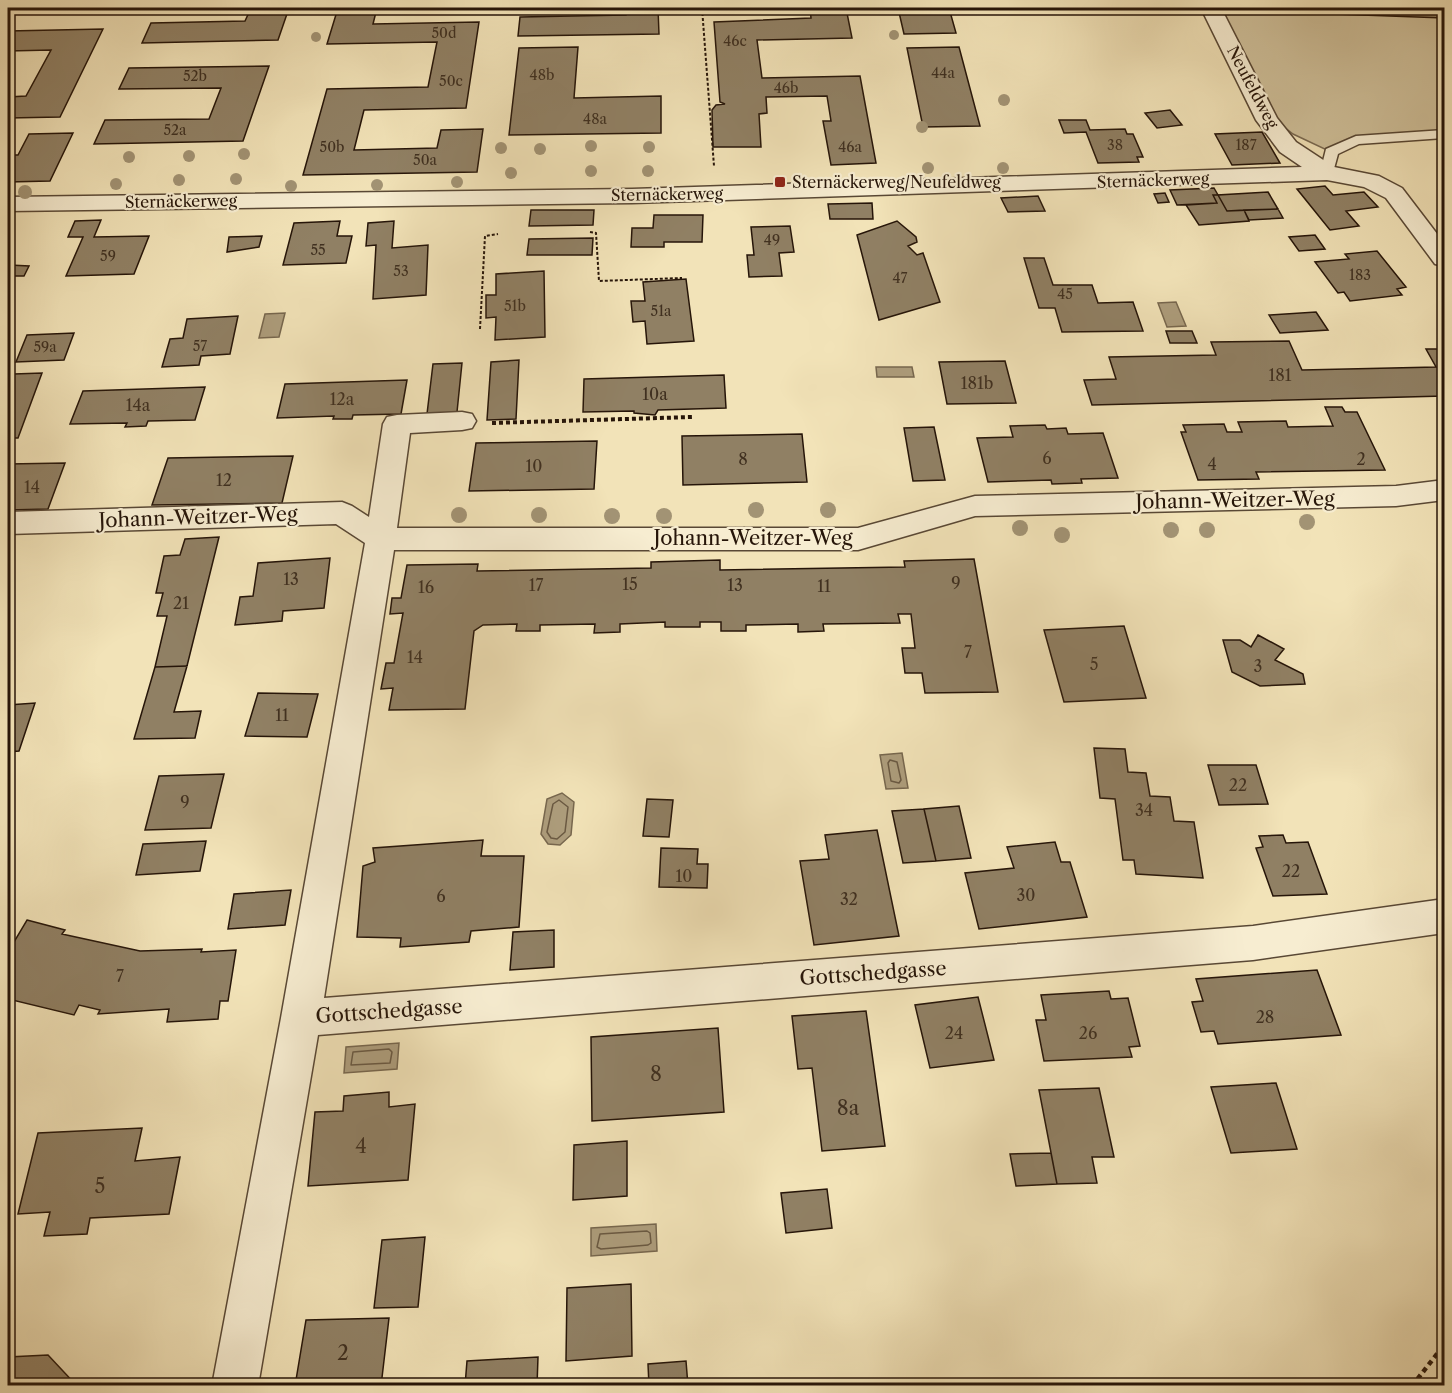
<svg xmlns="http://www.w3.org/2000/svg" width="1452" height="1393" font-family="'Libre Caslon Text',serif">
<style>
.green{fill:#cfc09a;stroke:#7a6a52;stroke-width:1.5}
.water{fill:#ad9d7c;stroke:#77674e;stroke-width:1.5}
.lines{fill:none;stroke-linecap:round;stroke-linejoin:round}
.shore{stroke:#6a5942;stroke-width:1.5}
.building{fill:#908064;stroke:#261509;stroke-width:1.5}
.lane-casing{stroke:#594835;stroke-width:3}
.street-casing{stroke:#594835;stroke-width:3}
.path-far2{stroke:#261509;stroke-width:2;stroke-dasharray:3 2;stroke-linecap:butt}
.path-far1{stroke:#261509;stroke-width:4;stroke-dasharray:4 3;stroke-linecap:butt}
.path{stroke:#261509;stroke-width:4.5;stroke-dasharray:5 4;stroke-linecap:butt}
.lane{fill:#f7edd1;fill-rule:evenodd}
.street{fill:#f7edd1;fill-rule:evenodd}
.tree{fill:#a29374}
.poi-dot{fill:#8f2418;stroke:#f7edd1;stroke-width:2}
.labels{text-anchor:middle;stroke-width:4.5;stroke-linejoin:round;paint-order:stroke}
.far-number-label{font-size:14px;fill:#403020}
.far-street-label{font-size:16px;fill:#261509;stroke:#f7edd1}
.far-poi-label{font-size:16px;fill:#261509;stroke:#f7edd1;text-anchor:start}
.number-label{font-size:16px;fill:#403020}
.street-label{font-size:20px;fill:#261509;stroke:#f7edd1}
.near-number-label{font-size:20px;fill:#403020}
</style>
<rect width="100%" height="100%" fill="#f2e3b8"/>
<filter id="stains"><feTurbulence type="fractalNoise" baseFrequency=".00333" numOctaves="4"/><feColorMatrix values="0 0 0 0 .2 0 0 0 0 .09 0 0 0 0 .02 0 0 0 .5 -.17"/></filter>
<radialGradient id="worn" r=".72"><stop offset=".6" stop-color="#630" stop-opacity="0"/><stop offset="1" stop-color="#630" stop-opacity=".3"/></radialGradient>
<!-- green -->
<path class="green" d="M1221 8H1444V135L1357 140 1331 152 1293 134 1274 119Z"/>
<!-- water -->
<path class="water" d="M1176 302 1186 326 1167 327 1158 303Z
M285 313 279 337 259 338 265 314Z
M876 367H912L914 377H877Z
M902 753 908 788 886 789 880 755Z
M562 793 574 802 571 835 560 845 548 844 541 834 547 799Z
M399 1043 397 1069 344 1073 346 1047Z
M656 1224 657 1251 591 1256V1228Z"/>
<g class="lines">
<!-- shore -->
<path class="shore" d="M890 760 897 762 901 780 899 783 891 781 888 763Z
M559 800 568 807 565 832 557 839 551 838 547 832 553 804Z
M389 1049 392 1052 390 1063 351 1065 353 1052Z
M647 1231 650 1233 651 1243 648 1245 601 1249 597 1247 600 1234Z"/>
</g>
<!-- building -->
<path class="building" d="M251 8H289L278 40 142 43 151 23 245 21Z
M338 8H377L373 24 479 22 466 108 364 110 354 150 437 148 441 130 483 129 477 172 303 175 327 89 428 87 437 42 327 44Z
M626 8H658L659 34 518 36 520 17 626 15Z
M810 8H846L852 38 757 40 762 78 860 76 876 163 831 165 823 121H831L827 96 766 97 767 113 759 114 761 147H713L712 110 716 105 725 104 720 102 714 22 811 18Z
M898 8H949L956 33 904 34Z
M1331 8H1444V18L1334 14Z
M103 29 60 117 8 118V97L26 96 51 50 8 51V31Z
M578 47 574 98 661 96V133L509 135 519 48Z
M959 47 980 126 923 127 907 48Z
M269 66 243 141 94 144 105 120 209 119 221 88 119 89 129 68Z
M1170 110 1182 125 1157 128 1145 113Z
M1059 120H1086L1090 130 1125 129 1127 134H1133L1143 157H1137L1139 162 1098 163 1086 132 1064 133Z
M1262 132 1280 163 1232 165 1215 134Z
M73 133 50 181 8 182V155H18L29 134Z
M1325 186 1333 195 1364 192 1378 207 1346 211 1359 226 1330 230 1297 189Z
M1214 188 1218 195H1213L1217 203 1177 205 1170 190Z
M1268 192 1278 209 1227 211 1218 195Z
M1165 193 1169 202 1158 203 1154 194Z
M1213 195H1218L1227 211 1244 210 1249 221 1199 225 1186 205 1217 203Z
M1038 196 1045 211 1008 212 1001 198Z
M872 203 873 219H830L828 204Z
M1278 209 1283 218 1249 220 1244 210Z
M531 210H594L593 225 529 226Z
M654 215H703L702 242H664V247H631L632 228H653Z
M101 220 94 237 149 236 134 274 66 276 83 237H68L75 221Z
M340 221 337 236H352L346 263 283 265 294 223Z
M394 221 392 248 428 245 426 295 373 299 376 245 366 246 368 223Z
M897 221 916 237 917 242 908 246 917 255 923 253 940 302 879 320 857 235Z
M790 226 794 252 779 253 782 276 749 277 747 255H754L751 227Z
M1315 235 1325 249 1299 251 1289 237Z
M262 236 259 247 227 252 229 237Z
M593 238 592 255H527L529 239Z
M1377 251 1406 287 1397 289 1402 295 1350 301 1344 292 1338 293 1315 262 1349 259 1345 254Z
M1024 258H1044L1053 285H1092L1098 303 1133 302 1143 331 1062 332 1055 308H1039Z
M9 265 29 266 24 276H8Z
M544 271 545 337 495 340 496 317 486 318V295H496V274Z
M686 279 694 341 647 344 645 321 633 322 631 301H645L643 282Z
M1316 312 1328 330 1280 333 1269 315Z
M238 316 230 354 201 356 199 365 162 367 170 339 183 338 187 319Z
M1166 331H1192L1197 343H1170Z
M74 333 64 360 16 362 27 335Z
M1289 341 1302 370 1436 367 1426 349H1444V396L1092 405 1084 380 1116 379 1109 357 1216 355 1211 342Z
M519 360 516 419 487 420 491 362Z
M1005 361 1016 403 947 404 939 362Z
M462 363 457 412 427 414 433 364Z
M42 373 18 438H8V391L14 374Z
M724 375 726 408 658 410 655 415 634 413V411L583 412 584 379Z
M407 380 401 414 353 415 352 419H333L334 416 277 418 285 384Z
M205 387 195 420 148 421 146 426 125 427 127 423 70 424 83 391Z
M1325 407H1342L1345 412H1357L1385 470 1256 472 1259 479 1198 480 1181 432H1186L1183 425 1224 424 1227 432H1242L1238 422 1286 421 1288 427 1333 426Z
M1045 425 1047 429 1066 428 1068 434 1103 433 1118 478 1081 479 1082 483 1052 484 1051 480 988 482 977 438 1013 437 1010 426Z
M934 427 945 480 913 481 904 428Z
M802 434 807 482 683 485 682 436Z
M597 441 594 489 469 491 476 443Z
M293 456 282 503 152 505 168 458Z
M65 463 48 509 8 510V464Z
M219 537 187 666 155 667 167 616H157L163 593H156L164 556 180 555 185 539Z
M330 558 324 608 283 611 282 621 235 625 240 597 253 596 258 563Z
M974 559 998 692 925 693 922 673H905L902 648H915L911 614H898L900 623 823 624 824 631 798 632V624L746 625V631H721V622H700V627H665V622L620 624V632L594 633 595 624 540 625V631H516L517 624 483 625 474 631 465 709 389 710 393 688 381 689 386 663H394L403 613 390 614 392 598H401L407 565 478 564 477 571 651 568V562L720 560V570L905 567 904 561Z
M1124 626 1146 698 1064 702 1044 630Z
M1258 635 1284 649 1275 660 1303 674 1305 684 1260 686 1232 672 1223 640H1240L1251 647Z
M187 666 174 712 201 711 195 738 134 739 155 667Z
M258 693 318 694 307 737 245 736Z
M35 703 19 751 8 752V705Z
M1094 748 1125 749 1128 772 1146 773 1150 796 1170 797 1174 821 1194 822 1203 878 1136 874 1134 860H1123L1115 799 1100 798Z
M1208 765H1256L1268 804 1219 805Z
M224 774 211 828 145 830 159 776Z
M647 799 673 800 669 837 643 836Z
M959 806 971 858 936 861 924 809Z
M924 809 936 861 903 863 892 811Z
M877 830 899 936 814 945 800 861 829 859 825 835Z
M1283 835 1286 843 1308 842 1327 894 1273 896 1256 848 1263 847 1259 836Z
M483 840 481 856H524L519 927 471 931 469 942 400 947 401 938 357 937 363 866 375 862 373 848Z
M206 841 200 871 136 875 143 844Z
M1055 842 1061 862H1070L1087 917 979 929 965 873 1014 868 1007 847Z
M661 848 698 849 697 864H708L707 888 659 887Z
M291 890 285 925 228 929 234 894Z
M27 920 65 930 62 934 140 951 202 949 201 952 236 950 228 1001H220L218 1019 167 1022 169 1009 98 1014 100 1010 79 1005 74 1015 8 999V952Z
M554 930V967L510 970 513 932Z
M1317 970 1341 1035 1218 1044 1214 1031 1201 1032 1192 1002 1203 1001 1196 979Z
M1109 991 1111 999 1128 998 1140 1046 1129 1047 1132 1057 1044 1061 1036 1020H1046L1041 995Z
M978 997 994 1060 930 1068 915 1005Z
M866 1011 885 1146 822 1151 812 1068 798 1069 792 1016Z
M718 1028 724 1112 592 1121 591 1037Z
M1276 1083 1297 1149 1231 1153 1211 1087Z
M1099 1088 1114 1157H1092L1097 1183 1057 1184 1039 1090Z
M389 1092V1107L415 1104 408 1180 308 1186 315 1112 343 1111 344 1096Z
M142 1128 135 1161 180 1157 169 1214 90 1218 87 1234 44 1236 50 1212 18 1214 38 1133Z
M627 1141V1196L573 1200 574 1145Z
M1051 1153 1057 1184 1016 1186 1010 1154Z
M827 1189 832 1228 786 1233 781 1193Z
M425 1237 418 1307 374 1308 382 1240Z
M631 1284 632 1356 566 1361 567 1288Z
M389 1318 381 1386H295L306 1320Z
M48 1355 77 1386H8V1357Z
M538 1357 537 1386H465L467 1361Z
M686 1361 688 1386H649L648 1364Z"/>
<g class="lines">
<!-- lane casing -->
<g class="lane-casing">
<path id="lane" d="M1444 130V138L1359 144 1338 154 1332 176H1322L1320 173 1326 149 1356 136Z"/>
</g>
<!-- street casing -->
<g class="street-casing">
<path id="street" d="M1201 8H1221L1277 118 1296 142 1334 167 1379 176 1402 188 1444 243V266L1435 264 1386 198 1364 187 1327 180 632 203 8 211V197L632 189 1302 167 1280 152 1256 120Z
M462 412 472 414 476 421 472 428 462 430 410 433 397 528H858L975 496 1396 486 1444 480V500L1396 506 975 516 858 550H394L324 998 1253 926 1444 899V933L1253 960 318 1035 258 1386H212L281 1018 365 543 336 524 8 534V512L342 502 352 506 369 517 383 424 387 417 397 415Z"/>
</g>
<!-- path-far2 -->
<path class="path-far2" d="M702 8 714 166
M590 232 596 233 599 281 682 278
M480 329 485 236 498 234"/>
<!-- path-far1 -->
<path class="path-far1" d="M492 423 692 417"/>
<!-- path -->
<path class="path" d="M1412 1386 1444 1345"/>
<!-- lane -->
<use href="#lane" class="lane"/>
<!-- street -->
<use href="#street" class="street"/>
</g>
<!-- trees -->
<g class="tree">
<circle cx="894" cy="35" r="5"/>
<circle cx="316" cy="37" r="5"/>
<circle cx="1004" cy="100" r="6"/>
<circle cx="922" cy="127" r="6"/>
<circle cx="591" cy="146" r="6"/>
<circle cx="649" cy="147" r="6"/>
<circle cx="501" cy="148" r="6"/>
<circle cx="540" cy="149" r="6"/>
<circle cx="244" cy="154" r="6"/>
<circle cx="189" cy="156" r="6"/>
<circle cx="129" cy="157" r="6"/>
<circle cx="928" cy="168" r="6"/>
<circle cx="1003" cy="168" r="6"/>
<circle cx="591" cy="171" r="6"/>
<circle cx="648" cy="171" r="6"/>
<circle cx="511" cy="173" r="6"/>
<circle cx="236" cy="179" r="6"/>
<circle cx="179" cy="180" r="6"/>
<circle cx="457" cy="182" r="6"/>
<circle cx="116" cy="184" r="6"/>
<circle cx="377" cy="185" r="6"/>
<circle cx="291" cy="186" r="6"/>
<circle cx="25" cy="192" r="7"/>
<circle cx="756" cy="510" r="8"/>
<circle cx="828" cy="510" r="8"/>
<circle cx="459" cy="515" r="8"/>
<circle cx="539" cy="515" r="8"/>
<circle cx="612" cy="516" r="8"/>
<circle cx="664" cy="516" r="8"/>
<circle cx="1307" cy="522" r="8"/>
<circle cx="1020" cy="528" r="8"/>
<circle cx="1171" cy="530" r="8"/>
<circle cx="1207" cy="530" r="8"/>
<circle cx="1062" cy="535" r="8"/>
</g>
<!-- markers -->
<rect class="poi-dot" x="774" y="176" width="12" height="12" rx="3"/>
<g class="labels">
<!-- far-number labels -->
<g class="far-number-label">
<text x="444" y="38">50d</text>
<text x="735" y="46">46c</text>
<text x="943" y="78">44a</text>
<text x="542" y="80">48b</text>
<text x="195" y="81">52b</text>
<text x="451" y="86">50c</text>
<text x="786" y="93">46b</text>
<text x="595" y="124">48a</text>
<text x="175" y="135">52a</text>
<text x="1115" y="150">38</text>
<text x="1246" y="150">187</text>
<text x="332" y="152">50b</text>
<text x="850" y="152">46a</text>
<text x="425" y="165">50a</text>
<text x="772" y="245">49</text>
<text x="318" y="255">55</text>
<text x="108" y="261">59</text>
<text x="401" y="276">53</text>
<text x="1360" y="280">183</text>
<text x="900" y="283">47</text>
<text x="1065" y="299">45</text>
<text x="515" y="311">51b</text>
<text x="661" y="316">51a</text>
<text x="200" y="351">57</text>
<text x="45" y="352">59a</text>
</g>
<!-- far-street labels -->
<g class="far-street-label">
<text transform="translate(1253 87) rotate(62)" y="6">Neufeldweg</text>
<text transform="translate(1153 180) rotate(-2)" y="6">Sternäckerweg</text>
<text transform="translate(667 194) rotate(-1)" y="6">Sternäckerweg</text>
<text transform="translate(181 201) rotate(-1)" y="6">Sternäckerweg</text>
</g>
<!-- far-poi labels -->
<g class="far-poi-label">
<text x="792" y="188">Sternäckerweg/Neufeldweg</text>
</g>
<!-- number labels -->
<g class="number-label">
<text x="1280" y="381">181</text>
<text x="977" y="389">181b</text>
<text x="655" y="400">10a</text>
<text x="342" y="405">12a</text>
<text x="138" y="411">14a</text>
<text x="1047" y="464">6</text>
<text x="743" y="465">8</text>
<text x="1361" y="465">2</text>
<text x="1212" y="470">4</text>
<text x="534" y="472">10</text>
<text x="224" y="486">12</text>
<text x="32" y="493">14</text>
<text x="291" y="585">13</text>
<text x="956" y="589">9</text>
<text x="630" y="590">15</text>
<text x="536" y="591">17</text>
<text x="735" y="591">13</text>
<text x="824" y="592">11</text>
<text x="426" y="593">16</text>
<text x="181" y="609">21</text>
<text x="968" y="658">7</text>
<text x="415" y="663">14</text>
<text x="1094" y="670">5</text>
<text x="1258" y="672">3</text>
<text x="282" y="721">11</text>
<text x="1238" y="791">22</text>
<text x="185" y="808">9</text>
<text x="1144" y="816">34</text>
<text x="1291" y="877">22</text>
<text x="684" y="882">10</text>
<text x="1026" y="901">30</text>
<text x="441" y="902">6</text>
<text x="849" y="905">32</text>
<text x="120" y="982">7</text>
<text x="1265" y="1023">28</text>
<text x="954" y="1039">24</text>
<text x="1088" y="1039">26</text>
</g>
<!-- street labels -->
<g class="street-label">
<text transform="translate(1235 500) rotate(-1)" y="7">Johann-Weitzer-Weg</text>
<text transform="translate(198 517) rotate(-2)" y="7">Johann-Weitzer-Weg</text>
<text x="753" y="545">Johann-Weitzer-Weg</text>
<text transform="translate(873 973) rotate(-4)" y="7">Gottschedgasse</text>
<text transform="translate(389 1011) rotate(-4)" y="7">Gottschedgasse</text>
</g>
<!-- near-number labels -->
<g class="near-number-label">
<text x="656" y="1081">8</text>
<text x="848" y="1115">8a</text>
<text x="361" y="1153">4</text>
<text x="100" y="1193">5</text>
<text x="343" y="1360">2</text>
</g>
</g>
<!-- margin -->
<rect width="1452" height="1393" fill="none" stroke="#f2e3b8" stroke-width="30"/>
<rect x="9" y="9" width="1434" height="1375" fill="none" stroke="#261509" stroke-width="3"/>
<rect x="15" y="15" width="1422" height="1363" fill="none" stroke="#261509" stroke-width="1.5"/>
<rect width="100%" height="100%" filter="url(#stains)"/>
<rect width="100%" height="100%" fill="url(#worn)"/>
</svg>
